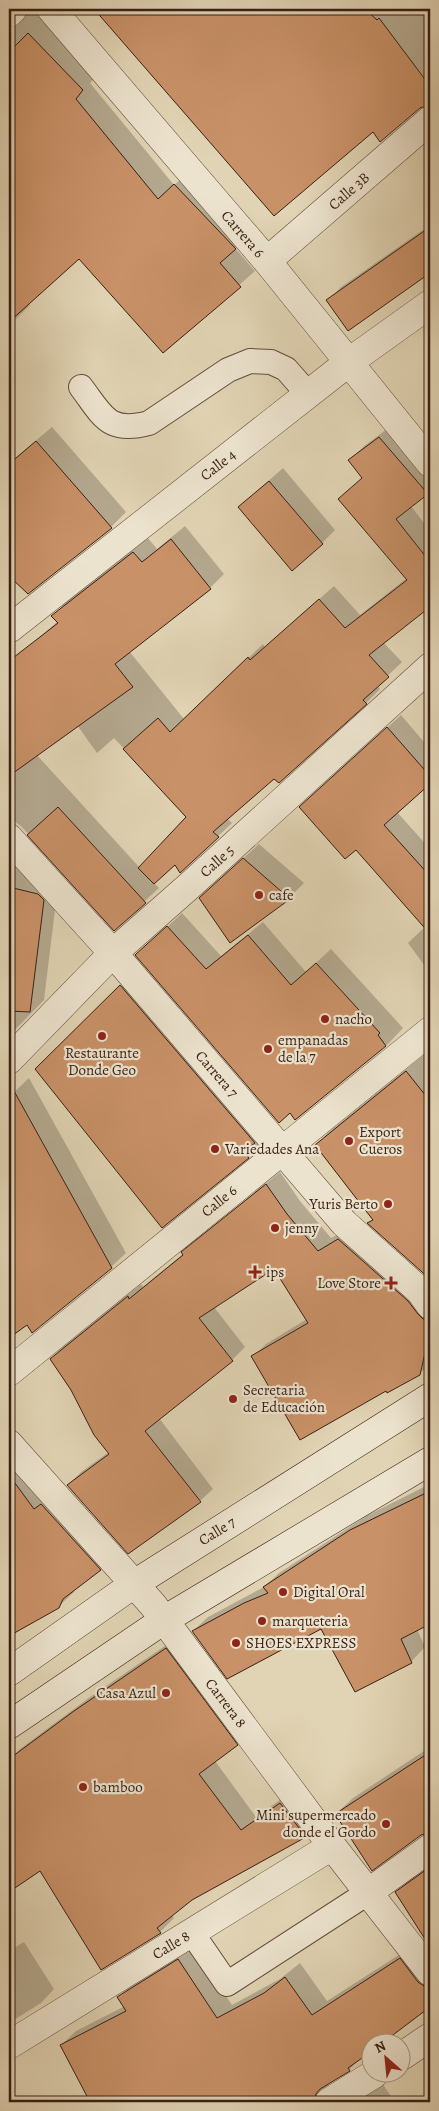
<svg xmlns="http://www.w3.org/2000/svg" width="439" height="2111" font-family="Alegreya,serif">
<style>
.shadow{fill:#0003;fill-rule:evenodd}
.building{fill:#c99168;stroke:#391e14}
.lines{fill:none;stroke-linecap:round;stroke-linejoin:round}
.lane-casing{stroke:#634c3c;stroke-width:26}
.street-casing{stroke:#634c3c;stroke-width:29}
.secondary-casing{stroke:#391e14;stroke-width:29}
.lane{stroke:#ece3ce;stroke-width:24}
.street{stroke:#ece3ce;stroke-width:28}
.secondary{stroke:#ece3ce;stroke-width:28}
.poi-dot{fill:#8f2418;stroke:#ece3ce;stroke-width:2}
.labels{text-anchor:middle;stroke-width:4.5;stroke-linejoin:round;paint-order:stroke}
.street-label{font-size:15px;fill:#391e14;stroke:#ece3ce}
.poi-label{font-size:15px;fill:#391e14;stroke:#ece3ce;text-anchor:start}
</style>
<rect width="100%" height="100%" fill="#e1d4b4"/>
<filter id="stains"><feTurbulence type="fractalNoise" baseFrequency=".004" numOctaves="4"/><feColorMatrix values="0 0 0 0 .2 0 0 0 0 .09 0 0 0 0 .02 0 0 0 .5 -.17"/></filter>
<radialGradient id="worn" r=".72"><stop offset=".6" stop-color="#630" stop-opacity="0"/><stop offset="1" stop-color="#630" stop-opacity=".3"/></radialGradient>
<!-- shadow -->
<path class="shadow" d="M9 9 21 14H28L35 10 97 75 90 83 174 185 190 171 250 233 235 248 255 271 164 352 79 257 28 303 30 305 9 326Z
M96 9H430V104L419 107 373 130 274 215Z
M430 225V272L348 330 328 300 341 287Z
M394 424 430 466V491L411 506 430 531V605L383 642 402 662 377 686 380 689 366 703 279 782 274 777 227 818 232 823 181 871 175 864 154 883 159 888 114 929 21 826 9 818V668L27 655 24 651 58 621 53 616 66 602 148 538 157 549 185 526 224 574 210 588 129 651 184 719 263 644 265 647 334 586 360 615 407 578 340 499 363 477 350 460 364 446ZM77 725 97 753 114 738 187 817 140 868 36 754Z
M52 427 126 512 111 527 28 593 12 577 9 579V463Z
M283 468 335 530 322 543 239 507Z
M401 715 430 749V782L397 812 430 849V973L408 943 425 927 314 794Z
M9 836 58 885 44 1000 9 1036Z
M259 844 304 883 289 898 230 941 215 884Z
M182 913 221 956 263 922 306 972 331 949 403 1028 389 1043 296 1118 137 955Z
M138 970 265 1140 248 1157 36 1069Z
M425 1054 430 1061V1185L421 1193 430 1205V1278L369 1223 373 1219 316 1145 329 1132Z
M29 1078 126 1253 111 1267 9 1337V1097Z
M280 1172 300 1201 331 1238 352 1227 430 1299V1364L419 1374 387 1389 253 1357 266 1344 307 1319 274 1267 214 1307 245 1347 232 1360 159 1418 213 1489 200 1501 68 1485 81 1472 109 1452 51 1359 64 1346 141 1284 143 1287 184 1253 196 1240Z
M9 1441 115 1555 100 1569 75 1588 74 1592 58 1607 9 1634Z
M430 1484V1622L417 1629 425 1647 411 1662 321 1628 193 1631 208 1617 264 1587 279 1573 368 1515Z
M181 1635 251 1730 237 1744 215 1761 256 1817 295 1789 320 1822 305 1836 192 1899 172 1915 174 1918 160 1932 41 1869 9 1891V1772L10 1771 9 1760 20 1749 90 1697Z
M430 1747V1832L336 1814 353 1798Z
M430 1865V1945L397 1892 410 1879Z
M24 1942 54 1989 41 2003 9 2023V1951Z
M193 1946 232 2005 280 1979 300 1963 327 2001 408 1949 430 1978V2005L372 2044 363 2055 349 2070 329 2082 328 2087 330 2095 340 2102H91L61 2045 76 2031 125 2006 119 1997 134 1982Z
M382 2083 395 2102H349Z"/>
<!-- building -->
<path class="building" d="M94 9H365L377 20 379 18 430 86V105L420 108 380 142 373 132 274 216Z
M28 33 83 90 76 99 158 199 174 184 236 249 220 263 241 287 163 353 79 259 9 322V52Z
M430 227V273L348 331 326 300Z
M379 437 428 494 396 519 430 562V607L369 655 389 677 363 700 367 704 279 783 274 779 213 832 219 837 180 873 175 865 154 884 138 868 186 817 123 749 158 718 170 732 248 657 250 660 319 599 345 628 407 580 338 499 362 478 348 460Z
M36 441 112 528 28 594 9 576V464Z
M269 481 323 544 292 571 238 507Z
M171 539 211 589 115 664 133 687 9 776V661L58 623 51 616 133 552 142 562Z
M387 727 430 776V784L384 825 430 876V934L356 850 345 859 299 807Z
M58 807 146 903 114 931 27 835Z
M243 858 290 899 230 943 199 898Z
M9 887 38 894 44 900 30 1012 9 1011Z
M167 926 206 969 248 935 291 985 316 963 380 1033 378 1035 386 1046 295 1120 290 1113 279 1123 135 955Z
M120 985 255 1143 244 1151 249 1158 162 1228 35 1069Z
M406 1071 430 1101V1279L367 1223 373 1220 315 1145Z
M9 1082 112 1268 32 1333 27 1325 9 1338Z
M266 1184 287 1214 318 1251 338 1239 408 1301 418 1314 423 1319 430 1320V1351L425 1353 420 1375 387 1393 386 1391 300 1440 251 1356 308 1323 274 1269 199 1318 233 1361 145 1431 201 1502 128 1554 67 1485 109 1454 94 1435 71 1390 50 1359 128 1296 129 1299 183 1255 181 1252Z
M9 1475 34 1509 41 1504 101 1570 63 1599 59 1608 9 1636Z
M430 1491V1624L401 1639 412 1663 355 1692 321 1629 227 1679 192 1631 244 1603 268 1593 263 1587 350 1530Z
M166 1648 238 1745 199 1774 241 1830 280 1803 306 1837 192 1900 157 1928 161 1933 101 1970 40 1871 9 1892V1759L74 1711Z
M430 1752V1833L421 1835 372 1871 335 1814Z
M430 1867V1947L395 1892Z
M400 1958 418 1982 424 1986 430 1987V2007L381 2044H372V2051L348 2068 350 2071 320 2089 316 2094 313 2102H90L60 2045 126 2011 117 1997 178 1959 217 2018 264 1993 285 1977 312 2015Z"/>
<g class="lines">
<!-- lane casing -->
<g class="lane-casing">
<path id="lane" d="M81 387C103 416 108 434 149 423L228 370 250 361 271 362 286 369 308 394
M192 1933 227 1984 369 1892"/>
</g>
<!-- street casing -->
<g class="street-casing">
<path id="street" d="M51 9 267 261 430 463
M9 13 13 9
M267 261 430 120
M9 629 349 362 430 304
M9 838 113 953 344 1223 420 1291 430 1305
M9 1060 113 953 188 887 430 667
M9 1372 430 1031
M9 1444 153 1605 332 1846 430 1972
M369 1892 430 1848
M9 2045 332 1846
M402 2056 430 2037
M329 2102 374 2074"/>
</g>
<!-- secondary casing -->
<g class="secondary-casing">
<path id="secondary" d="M9 1672 134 1584 430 1397
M9 1725 164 1620 430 1461"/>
</g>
<!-- lane -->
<use href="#lane" class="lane"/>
<!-- street -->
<use href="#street" class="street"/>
<!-- secondary -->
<use href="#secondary" class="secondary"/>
</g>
<!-- markers -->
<g class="poi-dot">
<circle cx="259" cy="895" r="5"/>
<circle cx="325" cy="1019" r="5"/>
<circle cx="102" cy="1036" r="5"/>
<circle cx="268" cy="1049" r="5"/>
<circle cx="349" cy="1141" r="5"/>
<circle cx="215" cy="1149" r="5"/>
<circle cx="388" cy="1204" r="5"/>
<circle cx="275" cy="1228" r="5"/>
<path d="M252.5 1264.5h5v5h5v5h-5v5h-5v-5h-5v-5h5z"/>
<path d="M388.5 1275.5h5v5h5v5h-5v5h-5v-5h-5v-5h5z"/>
<circle cx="233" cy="1399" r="5"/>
<circle cx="283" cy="1592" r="5"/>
<circle cx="262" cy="1621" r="5"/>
<circle cx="236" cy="1643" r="5"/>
<circle cx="166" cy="1693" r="5"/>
<circle cx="83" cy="1787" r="5"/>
<circle cx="386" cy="1824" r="5"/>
</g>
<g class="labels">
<!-- street labels -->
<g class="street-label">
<text transform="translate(349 191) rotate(-41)" y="5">Calle 3B</text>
<text transform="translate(243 234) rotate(49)" y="5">Carrera 6</text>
<text transform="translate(218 465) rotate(-38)" y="5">Calle 4</text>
<text transform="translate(217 861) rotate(-42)" y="5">Calle 5</text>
<text transform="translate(217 1074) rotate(49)" y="5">Carrera 7</text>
<text transform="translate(219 1201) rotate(-39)" y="5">Calle 6</text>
<text transform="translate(217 1531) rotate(-32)" y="5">Calle 7</text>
<text transform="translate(226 1703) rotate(53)" y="5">Carrera 8</text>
<text transform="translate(171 1945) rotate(-31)" y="5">Calle 8</text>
</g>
<!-- poi labels -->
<g class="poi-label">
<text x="269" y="900">cafe</text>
<text x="335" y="1024">nacho</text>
<text x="278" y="1045">empanadas<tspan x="278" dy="17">de la 7</tspan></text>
<text x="102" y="1058" text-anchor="middle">Restaurante<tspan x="102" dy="17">Donde Geo</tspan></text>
<text x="359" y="1137">Export<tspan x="359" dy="17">Cueros</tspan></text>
<text x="225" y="1154">Variedades Ana</text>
<text x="378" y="1209" text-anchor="end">Yuris Berto</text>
<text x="285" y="1233">jenny</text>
<text x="266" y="1277">ips</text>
<text x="381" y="1288" text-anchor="end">Love Store</text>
<text x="243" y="1395">Secretaria<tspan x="243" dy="17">de Educación</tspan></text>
<text x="293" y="1597">Digital Oral</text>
<text x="272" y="1626">marqueteria</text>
<text x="246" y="1648">SHOES EXPRESS</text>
<text x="156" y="1698" text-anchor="end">Casa Azul</text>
<text x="93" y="1792">bamboo</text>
<text x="376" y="1820" text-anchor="end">Mini supermercado<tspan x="376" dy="17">donde el Gordo</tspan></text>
</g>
</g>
<!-- margin -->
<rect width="439" height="2111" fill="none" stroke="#e1d4b4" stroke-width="30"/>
<rect x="10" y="10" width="419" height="2091" fill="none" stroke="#391e14" stroke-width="2.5"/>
<rect x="15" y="15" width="409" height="2081" fill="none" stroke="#391e14"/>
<!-- north arrow -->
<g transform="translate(386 2058) rotate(333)"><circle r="24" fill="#ece3ce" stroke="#a49484"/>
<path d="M0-4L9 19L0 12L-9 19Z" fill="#8f2418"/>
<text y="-8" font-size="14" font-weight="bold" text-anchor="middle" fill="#391e14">N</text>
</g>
<rect width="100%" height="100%" filter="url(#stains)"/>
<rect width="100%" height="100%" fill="url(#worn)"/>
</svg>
